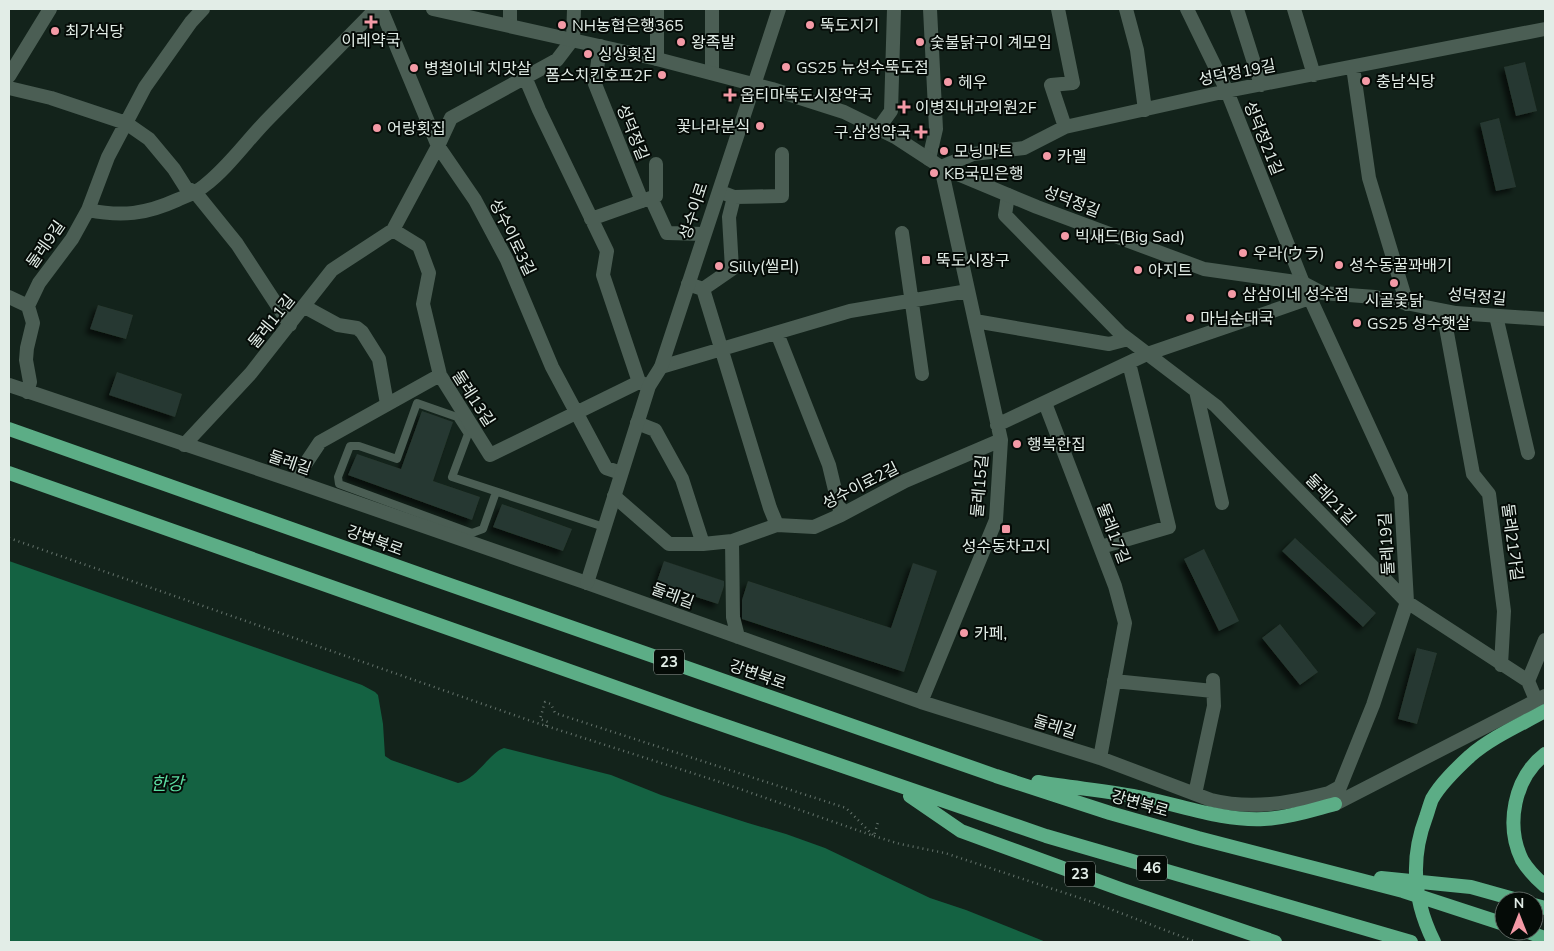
<svg xmlns="http://www.w3.org/2000/svg" width="1554" height="951" font-family="'Nunito Sans','Noto Sans KR','Noto Sans JP',sans-serif">
<style>
.water{fill:#146242}
.building{fill:#283930;filter:url(#shadow)}
.lines{fill:none;stroke-linecap:round;stroke-linejoin:round}
.path{stroke:#66746d;stroke-width:2.5;stroke-dasharray:1 4;stroke-linecap:butt}
.service{stroke:#4b5e54;stroke-width:8}
.minor{stroke:#4b5e54;stroke-width:14}
.tertiary{stroke:#4b5e54;stroke-width:14}
.trunk{stroke:#5cad86;stroke-width:14}
.poi-dot{fill:#f49aa6;stroke:#050b07;stroke-width:2}
.labels{text-anchor:middle;stroke-width:4;stroke-linejoin:round;paint-order:stroke}
.shield{fill:#050b07;stroke:#a0a9a4;stroke-width:1}
.shield-label{font-size:15px;font-weight:bold;fill:#e2ede7}
.poi-label{font-size:16px;fill:#e2ede7;stroke:#050b07;text-anchor:start}
.street-label{font-size:16px;fill:#e2ede7;stroke:#050b07}
.water-label{font-size:18px;font-style:italic;fill:#5cdda2;stroke:#050b07}
</style>
<defs>
<filter id="shadow"><feDropShadow dx="-4.5" dy="4.5" stdDeviation="2.5" flood-color="#0009"/></filter>
</defs>
<rect width="100%" height="100%" fill="#13231b"/>
<!-- water -->
<path class="water" d="M9 561 362 685 375 692 378 695 383 724 385 756 391 760 458 783C476 780 490 752 504 748L611 775 661 795 748 823 786 834 825 848 930 898 966 910 1046 942H9Z"/>
<!-- building -->
<path class="building" d="M1525 62 1537 111 1516 116 1504 67Z
M1499 118 1516 187 1496 191 1480 123Z
M98 305 133 315 126 339 90 329Z
M117 372 182 394 175 417 109 395Z
M422 411 453 422 433 481 480 497 472 520 348 475 357 454 401 469Z
M502 504 572 529 563 551 493 527Z
M1295 538 1376 613 1363 627 1282 551Z
M1204 549 1239 621 1219 631 1184 559Z
M664 561 724 581V586L718 604 656 584Z
M913 563 937 571 904 672 742 619V600L748 581 891 628Z
M1280 624 1318 672 1300 685 1262 638Z
M1417 648 1437 653 1417 724 1398 719Z"/>
<g class="lines">
<!-- path -->
<path class="path" d="M9 538 534 722 720 782 874 836 900 844 945 853 1092 902 1196 942
M546 726 548 722 540 719 545 702 551 704 555 713 846 808 874 836 878 822"/>
<!-- service -->
<path class="service" d="M496 492 483 529 472 533 339 484 338 477 350 446H359L397 459 417 403 457 417 468 434 452 477 604 527"/>
<!-- minor -->
<path class="minor" d="M381 9 438 146 475 200 507 260 552 367 606 468 621 473
M657 9V59
M712 9V73
M1058 9 1073 83 1051 85 1065 127
M1126 9 1137 50 1145 110
M1187 9 1227 91 1303 283 1401 496 1407 602 1373 705 1340 787 1329 793 1335 804 1545 696
M1237 9 1261 85
M1294 9 1314 75
M510 25V9
M600 46 595 84 642 201
M1353 67 1369 178 1407 304
M9 76 50 9
M525 77 539 110 607 251 603 275 639 382 646 385
M9 88 51 98 126 123 149 139 174 169 186 188 195 192 237 244 290 325
M878 129 891 111 894 9
M929 159 936 129 930 9
M726 194 734 197 782 196V154
M1008 195 1005 215 1120 333 1216 406 1407 602 1528 681 1536 700
M651 198 667 233 704 234
M88 210C122 217 146 214 177 200 186 196 196 193 204 186 229 167 247 140 270 117 305 81 341 45 376 9
M591 219 656 196V164
M393 230 419 246 429 273 423 304 440 375
M902 233 922 374
M688 284 703 289 770 508 777 525
M703 289 732 269 729 217 734 197
M9 297 28 306
M305 307 338 325 357 328 362 332 379 359 387 404
M1443 311 1473 474 1489 494 1504 611 1501 665
M1496 316 1528 453
M975 321 1109 344 1128 339
M777 333 829 465 841 515
M661 367 850 311 968 291
M9 385 294 481 587 583 921 702 1100 758 1211 800C1251 810 1290 803 1329 793
M1196 391 1222 503
M27 392 30 382 26 360 27 348 33 323 28 306 39 283 72 239 88 210 108 157 145 87 191 22 203 9
M1045 403 1115 586 1125 623 1100 758
M637 423 655 430 682 479 703 544
M997 425 1147 354 1310 298
M184 445 251 373 332 270 393 230 438 146 451 118 557 60 573 39 574 9
M294 481 320 442 440 375 490 455 639 382
M614 496 669 544H703L732 541 777 525 814 527 841 515 905 481 1001 440
M732 541 733 617 738 637
M1101 547 1169 527 1129 363
M1114 681 1213 691
M1528 681 1545 640
M921 702 996 520 1001 440 941 167 973 154 1024 148 1065 127 1227 91 1545 29
M1195 794 1214 706 1213 680"/>
<!-- tertiary -->
<path class="tertiary" d="M433 9 657 59 772 89 844 112 895 137 941 167 1037 207 1204 269 1303 283 1322 293 1375 297 1456 313 1545 319
M587 583 649 386 661 367 779 9"/>
<!-- trunk -->
<path class="trunk" d="M9 429 436 580 996 776 1110 813 1198 838 1403 891 1504 924
M9 473 694 715 1046 836 1411 942
M1545 754C1514 778 1505 825 1522 860 1528 870 1537 879 1545 886
M1038 782C1073 788 1109 791 1144 798 1184 806 1223 821 1264 819 1288 818 1312 810 1335 804
M910 796 961 831 1123 890 1275 942
M1381 878 1471 887 1521 901
M1534 905 1545 908
M1525 931 1545 938
M1434 942C1414 902 1410 859 1426 817 1428 811 1430 804 1432 799 1441 783 1457 768 1470 756 1492 737 1520 725 1545 711"/>
</g>
<!-- markers -->
<g class="poi-dot">
<path d="M368.5 14.5h5v5h5v5h-5v5h-5v-5h-5v-5h5z"/>
<circle cx="562" cy="25" r="5"/>
<circle cx="810" cy="25" r="5"/>
<circle cx="55" cy="31" r="5"/>
<circle cx="681" cy="42" r="5"/>
<circle cx="920" cy="42" r="5"/>
<circle cx="588" cy="54" r="5"/>
<circle cx="786" cy="67" r="5"/>
<circle cx="414" cy="68" r="5"/>
<circle cx="662" cy="75" r="5"/>
<circle cx="1366" cy="81" r="5"/>
<circle cx="948" cy="82" r="5"/>
<path d="M727.5 87.5h5v5h5v5h-5v5h-5v-5h-5v-5h5z"/>
<path d="M901.5 99.5h5v5h5v5h-5v5h-5v-5h-5v-5h5z"/>
<circle cx="760" cy="126" r="5"/>
<circle cx="377" cy="128" r="5"/>
<path d="M918.5 124.5h5v5h5v5h-5v5h-5v-5h-5v-5h5z"/>
<circle cx="944" cy="151" r="5"/>
<circle cx="1047" cy="156" r="5"/>
<circle cx="934" cy="173" r="5"/>
<circle cx="1065" cy="236" r="5"/>
<circle cx="1243" cy="253" r="5"/>
<rect x="921" y="255" width="10" height="10" rx="2.5"/>
<circle cx="1339" cy="265" r="5"/>
<circle cx="719" cy="266" r="5"/>
<circle cx="1138" cy="270" r="5"/>
<circle cx="1394" cy="283" r="5"/>
<circle cx="1232" cy="294" r="5"/>
<circle cx="1190" cy="318" r="5"/>
<circle cx="1357" cy="323" r="5"/>
<circle cx="1017" cy="444" r="5"/>
<rect x="1001" y="524" width="10" height="10" rx="2.5"/>
<circle cx="964" cy="633" r="5"/>
</g>
<g class="labels">
<!-- shield labels -->
<g class="shield">
<rect x="654" y="649.5" width="30" height="25" rx="4"/>
<rect x="1137" y="855.5" width="30" height="25" rx="4"/>
<rect x="1065" y="861.5" width="30" height="25" rx="4"/>
</g>
<g class="shield-label">
<text x="669" y="667">23</text>
<text x="1152" y="873">46</text>
<text x="1080" y="879">23</text>
</g>
<!-- poi labels -->
<g class="poi-label">
<text x="572" y="31">NH농협은행365</text>
<text x="820" y="31">뚝도지기</text>
<text x="65" y="37">최가식당</text>
<text x="371" y="46" text-anchor="middle">이레약국</text>
<text x="691" y="48">왕족발</text>
<text x="930" y="48">숯불닭구이 계모임</text>
<text x="598" y="60">싱싱횟집</text>
<text x="796" y="73">GS25 뉴성수뚝도점</text>
<text x="424" y="74">병철이네 치맛살</text>
<text x="652" y="81" text-anchor="end">폼스치킨호프2F</text>
<text x="1376" y="87">충남식당</text>
<text x="958" y="88">헤우</text>
<text x="740" y="101">옵티마뚝도시장약국</text>
<text x="915" y="113">이병직내과의원2F</text>
<text x="750" y="132" text-anchor="end">꽃나라분식</text>
<text x="387" y="134">어랑횟집</text>
<text x="911" y="138" text-anchor="end">구.삼성약국</text>
<text x="954" y="157">모닝마트</text>
<text x="1057" y="162">카멜</text>
<text x="944" y="179">KB국민은행</text>
<text x="1075" y="242">빅새드(Big Sad)</text>
<text x="1253" y="259">우라(ウラ)</text>
<text x="936" y="266">뚝도시장구</text>
<text x="1349" y="271">성수동꿀꽈배기</text>
<text x="729" y="272">Silly(씰리)</text>
<text x="1148" y="276">아지트</text>
<text x="1242" y="300">삼삼이네 성수점</text>
<text x="1394" y="306" text-anchor="middle">시골옻닭</text>
<text x="1200" y="324">마님순대국</text>
<text x="1367" y="329">GS25 성수햇살</text>
<text x="1027" y="450">행복한집</text>
<text x="1006" y="552" text-anchor="middle">성수동차고지</text>
<text x="974" y="639">카페,</text>
</g>
<!-- street labels -->
<g class="street-label">
<text transform="translate(1237 72) rotate(-11)" y="6">성덕정19길</text>
<text transform="translate(633 132) rotate(68)" y="6">성덕정길</text>
<text transform="translate(1264 138) rotate(68)" y="6">성덕정21길</text>
<text transform="translate(1072 201) rotate(21)" y="6">성덕정길</text>
<text transform="translate(693 211) rotate(-72)" y="6">성수이로</text>
<text transform="translate(513 237) rotate(64)" y="6">성수이로3길</text>
<text transform="translate(45 244) rotate(-55)" y="6">둘레9길</text>
<text transform="translate(1477 296) rotate(5)" y="6">성덕정길</text>
<text transform="translate(271 321) rotate(-51)" y="6">둘레11길</text>
<text transform="translate(474 398) rotate(57)" y="6">둘레13길</text>
<text transform="translate(290 462) rotate(19)" y="6">둘레길</text>
<text transform="translate(860 485) rotate(-27)" y="6">성수이로2길</text>
<text transform="translate(979 486) rotate(-85)" y="6">둘레15길</text>
<text transform="translate(1331 499) rotate(46)" y="6">둘레21길</text>
<text transform="translate(1114 533) rotate(69)" y="6">둘레17길</text>
<text transform="translate(375 540) rotate(20)" y="6">강변북로</text>
<text transform="translate(1513 542) rotate(83)" y="6">둘레21가길</text>
<text transform="translate(1386 544) rotate(-93)" y="6">둘레19길</text>
<text transform="translate(673 595) rotate(20)" y="6">둘레길</text>
<text transform="translate(758 674) rotate(19)" y="6">강변북로</text>
<text transform="translate(1055 726) rotate(17)" y="6">둘레길</text>
<text transform="translate(1140 803) rotate(16)" y="6">강변북로</text>
</g>
<!-- water labels -->
<g class="water-label">
<text x="167" y="790">한강</text>
</g>
</g>
<!-- border -->
<rect width="1554" height="951" fill="none" stroke="#e2ede7" stroke-width="20"/>
<!-- north arrow -->
<g transform="translate(1519 916)"><circle r="24" fill="#050b07" stroke="#5d6561"/>
<path d="M0-4L9 19L0 12L-9 19Z" fill="#f49aa6"/>
<text y="-8" font-size="14" font-weight="bold" text-anchor="middle" fill="#e2ede7">N</text>
</g>
</svg>
